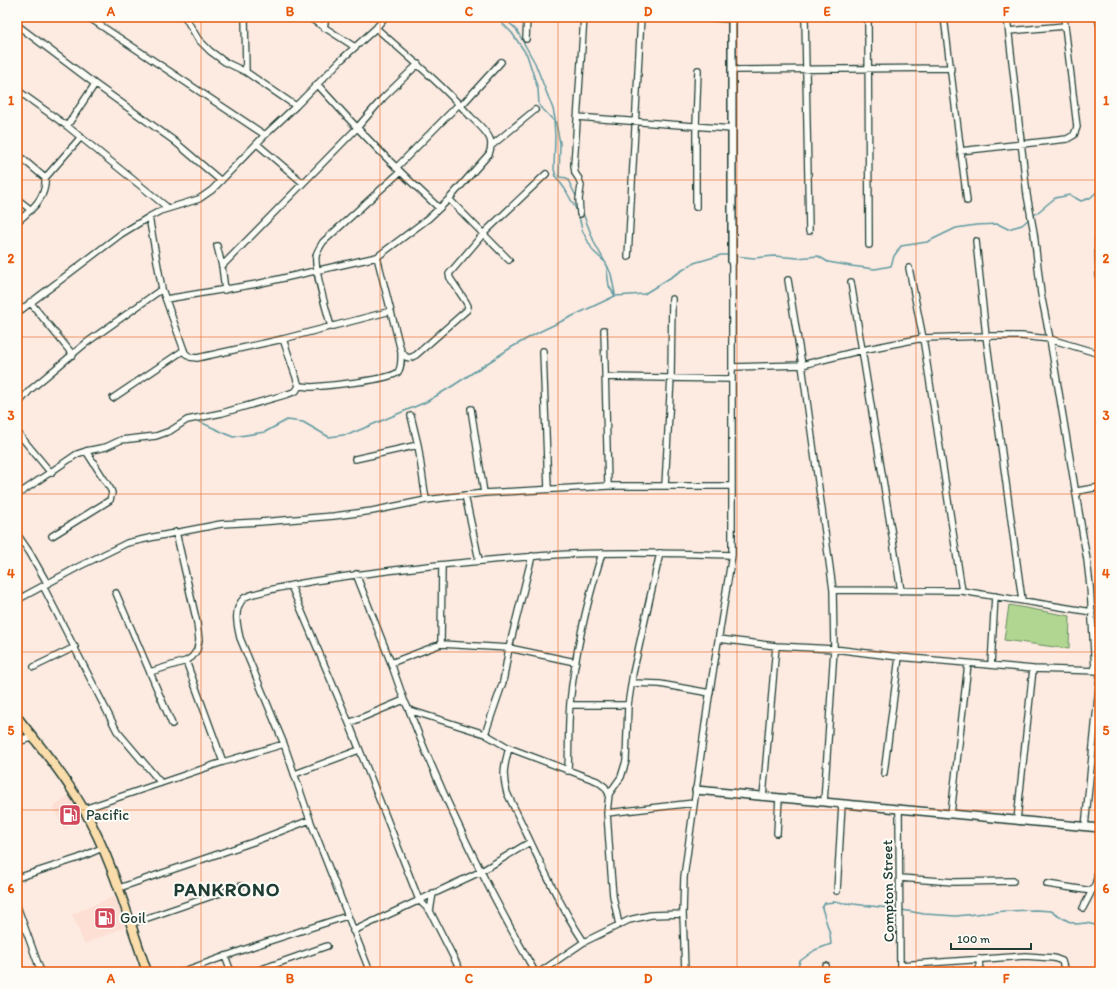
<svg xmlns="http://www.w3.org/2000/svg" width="1117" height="989" font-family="Itim,sans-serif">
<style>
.built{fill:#fddfd4}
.green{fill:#b0d691;stroke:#688a62}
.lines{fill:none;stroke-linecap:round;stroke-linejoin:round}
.stream{stroke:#5e999f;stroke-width:1.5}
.street-casing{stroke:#1f3d34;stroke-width:8}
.secondary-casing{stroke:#1f3d34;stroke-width:10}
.primary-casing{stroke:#1f3d34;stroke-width:11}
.street{stroke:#fdfcf7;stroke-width:5.5}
.secondary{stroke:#fdfcf7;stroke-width:7}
.primary{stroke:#fbddab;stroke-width:8}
.grid{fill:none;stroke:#e8590c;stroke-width:1;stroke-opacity:0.55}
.labels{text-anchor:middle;stroke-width:4;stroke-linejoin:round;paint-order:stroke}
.poi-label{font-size:15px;fill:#1f3d34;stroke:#fdfcf7;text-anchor:start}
.street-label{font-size:15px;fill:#1f3d34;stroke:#fdfcf7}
.district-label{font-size:19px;font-weight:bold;letter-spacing:1px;fill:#1f3d34;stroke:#fdfcf7}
.neatline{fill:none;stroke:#e8590c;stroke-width:1.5}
.grid-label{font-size:13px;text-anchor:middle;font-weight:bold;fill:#e8590c}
</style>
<rect width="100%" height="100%" fill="#fdebe2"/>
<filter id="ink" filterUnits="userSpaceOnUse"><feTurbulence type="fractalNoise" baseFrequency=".025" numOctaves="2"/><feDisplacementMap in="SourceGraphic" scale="8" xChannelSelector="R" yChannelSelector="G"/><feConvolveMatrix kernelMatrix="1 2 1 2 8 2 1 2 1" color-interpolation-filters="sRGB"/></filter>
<g filter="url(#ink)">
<!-- built -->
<path class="built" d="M70 794 83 817 65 830 53 808Z
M115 896 126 927 84 944 72 914Z"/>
<!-- green -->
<path class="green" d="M1009 605 1070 616 1069 649 1004 640Z"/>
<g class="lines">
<!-- stream -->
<path class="stream" d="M496 17 512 33 527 55 538 89 539 105 554 121 555 136 554 169 556 177 565 189 577 211
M503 17 516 29 535 63 553 109 560 143 559 177 567 178 577 198
M1094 17 1100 40
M582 211 595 244 605 262
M579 216 582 230 593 251 606 263 609 286 615 296
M1032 217 1055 198 1070 195 1081 201 1090 198 1100 189
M735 256 754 258 774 256 798 258 818 256 828 262 851 266 875 269 891 266 894 256 901 246 927 242 956 228 976 225 998 224 1008 229 1022 225 1029 219
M607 265 611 274 615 294
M198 421 233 437 265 432 287 420 303 422 329 437 350 434 426 402 451 387 512 347 541 331 615 296 644 294 694 263 721 255H729
M902 910 924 914 956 916 1005 911 1036 910 1051 911 1068 921 1076 924 1086 923 1100 926
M796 972 800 961 815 950 831 944 830 934 822 908 825 903 835 902 898 909"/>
<!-- street casing -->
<g class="street-casing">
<path id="street" d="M88 17 265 135
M185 17 198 39 210 51 225 62 246 72 296 106
M245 17 246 72
M308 17 355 47
M700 17 732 19
M805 17 809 231
M868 17 869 245
M944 17 967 201
M1007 17 1027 195 1034 233 1041 294 1050 339 1087 560 1090 586 1095 670
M17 18 18 17
M17 25 95 84 173 140 221 181
M324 28 326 17
M1009 31 1065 26
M526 39 527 17
M732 70 951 68
M317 84C356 128 396 169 439 208
M17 90 67 126 168 208
M461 106 501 62
M577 117 732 129
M67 126 95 84
M257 144 303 183
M491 146 535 110
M960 151 1067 139 1074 135 1077 127 1064 17
M17 154 45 178C47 198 31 210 17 222
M396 168 459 104
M45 178 81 137
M17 199 31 210
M449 199 509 260
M696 207V126L698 70
M580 214 579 199 581 186 579 179 575 173 574 165 584 17
M149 217 162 289 185 353 190 357 197 358 283 339 391 311
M1098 239 1100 301
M976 241 986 336 1022 600
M217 246 222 266 225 290
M628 257 641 17
M222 266 356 129 383 98 418 64
M909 268 923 338 962 591
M788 280 802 365 833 590 834 649 824 802
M851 282 901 591
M166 299 257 284 377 257 429 218 449 199 489 154C491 149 492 145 490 139 486 130 477 123 470 116 441 84 408 56 376 28
M30 302 73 355
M17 313 121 234 149 217 160 211 199 199 212 190 265 135 296 106 342 59 376 28 385 17
M331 327C327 311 314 271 316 256 317 251 320 247 323 242L400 172
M604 330 608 486
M283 339 299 386C304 386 307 387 312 387 324 386 391 380 398 372 402 367 401 358 401 351L377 257
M401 351 406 357 410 358 416 355 467 310 468 306 466 302 450 278 449 274 484 233 546 174
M543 351 548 489
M732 367 802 365 862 350 923 338 986 336H1021L1050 339 1100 354
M605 377 731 379
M113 398 184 350
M17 405 30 390 86 343 162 289
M471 409 484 493
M411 416 418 445 426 500
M17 432 51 473
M355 459 418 445
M665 486 671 377 672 299
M1077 491 1100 487
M17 495 77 454 86 451 106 447 121 440 156 436 170 431 187 420 222 413 288 394 296 391 299 386
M465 495 479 560
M17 534 30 553 47 583
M52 536 110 500 112 493 111 490 86 451
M356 574 391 663 404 700 409 710 485 734 509 748 597 781 605 787 609 794 607 813 611 872 613 896 619 925
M43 586 117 731 161 783
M291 586 349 723 419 900 430 911 461 972
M833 590 962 591 1092 612
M116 593 172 724
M17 600 80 566 127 543 154 537 221 524 260 522 334 516 372 511 426 500 484 493 608 486H732
M719 639 776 646 834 649 899 657 1033 669 1100 671
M441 644 442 565
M186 661 223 762
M391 663 441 644 509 648 575 662
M991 665 995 596
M34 667 75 647
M150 672 186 661 192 657 197 650 199 640 197 623 176 532
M632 683 660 684 710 693
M570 705H628
M409 710C444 801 487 888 535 972
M349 723 404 700
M485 734 503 682 509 648 532 556
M509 748C504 766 502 775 507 793 532 843 553 895 584 942
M568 771C569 748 568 726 570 703 575 652 587 602 602 553
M884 773 899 657
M295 774 359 750
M609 794 621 777 626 761 628 705 633 673 660 553
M763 797 776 646
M84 809 223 762 284 744
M899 809 900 972
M607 813 694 803
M951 814 968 664
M1017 820 1033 669
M1085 827 1100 676
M777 833 779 798
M17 878 79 858 102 848
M900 878 954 882 1013 881
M1047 884 1092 891
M119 888 253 842 310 820
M837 891 842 804
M17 906 41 972
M1083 908 1095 885 1097 878 1100 851
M430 911 433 893
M130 924 241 886
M353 931 480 872 530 842
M225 956 231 972
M979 959 980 972
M900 965 1025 956 1054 958 1062 961 1065 972
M826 966V972
M181 972 254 946 347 916
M253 972 327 946
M370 972 310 820 284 744 240 638C237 625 233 609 244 598 250 593 293 585 303 583 348 575 393 570 438 565 482 561 526 556 571 554 625 552 678 553 732 555
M540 972 584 942 629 920 651 915 683 914
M685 972 683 914 684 877 708 703 732 555V262"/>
</g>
<!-- secondary casing -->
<g class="secondary-casing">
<path id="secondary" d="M732 17V262
M17 741 33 737
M696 790 1100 828"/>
</g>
<!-- primary casing -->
<g class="primary-casing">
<path id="primary" d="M17 717C40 746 64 775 83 808 112 859 128 917 147 972"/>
</g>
<!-- street -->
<use href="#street" class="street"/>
<!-- secondary -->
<use href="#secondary" class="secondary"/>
<!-- primary -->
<use href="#primary" class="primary"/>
</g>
</g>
<!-- grid -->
<path class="grid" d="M201 17V972M380 17V972M558 17V972M737 17V972M916 17V972M17 180H1100M17 337H1100M17 494H1100M17 652H1100M17 810H1100"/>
<!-- icons -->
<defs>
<g id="fuel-square" transform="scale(1.15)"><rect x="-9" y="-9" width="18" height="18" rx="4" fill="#d1495b" stroke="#fdfcf7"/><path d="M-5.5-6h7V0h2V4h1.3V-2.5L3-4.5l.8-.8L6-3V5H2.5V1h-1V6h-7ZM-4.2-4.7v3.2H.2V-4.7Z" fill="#fff"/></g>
</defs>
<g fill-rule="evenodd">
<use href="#fuel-square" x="70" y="815"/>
<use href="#fuel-square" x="105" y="918"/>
</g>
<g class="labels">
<!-- poi labels -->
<g class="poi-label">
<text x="86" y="820">Pacific</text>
<text x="120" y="923">Goil</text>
</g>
<!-- street labels -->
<g class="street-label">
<text transform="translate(888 891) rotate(-91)" y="5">Compton Street</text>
</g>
<!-- district labels -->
<g class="district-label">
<text x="227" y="896">PANKRONO</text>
</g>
</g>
<!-- margin -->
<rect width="1117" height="989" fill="none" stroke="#fdfcf7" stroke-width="44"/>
<!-- scale -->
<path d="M951 943v6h80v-6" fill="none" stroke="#1f3d34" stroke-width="2"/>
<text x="957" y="943" font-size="12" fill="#1f3d34" stroke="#fdfcf7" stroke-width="3" paint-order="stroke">100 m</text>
<rect x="22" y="22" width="1073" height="945" class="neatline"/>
<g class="grid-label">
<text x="111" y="16">A</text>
<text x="290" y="16">B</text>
<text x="469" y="16">C</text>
<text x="648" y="16">D</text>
<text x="827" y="16">E</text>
<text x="1006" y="16">F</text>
<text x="11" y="105">1</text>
<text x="1106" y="105">1</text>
<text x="11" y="263">2</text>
<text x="1106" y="263">2</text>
<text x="11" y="420">3</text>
<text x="1106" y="420">3</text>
<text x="11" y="578">4</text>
<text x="1106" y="578">4</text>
<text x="11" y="735">5</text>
<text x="1106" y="735">5</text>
<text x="11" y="893">6</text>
<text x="1106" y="893">6</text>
<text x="111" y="983">A</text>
<text x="290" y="983">B</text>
<text x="469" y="983">C</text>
<text x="648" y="983">D</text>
<text x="827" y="983">E</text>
<text x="1006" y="983">F</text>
</g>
</svg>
